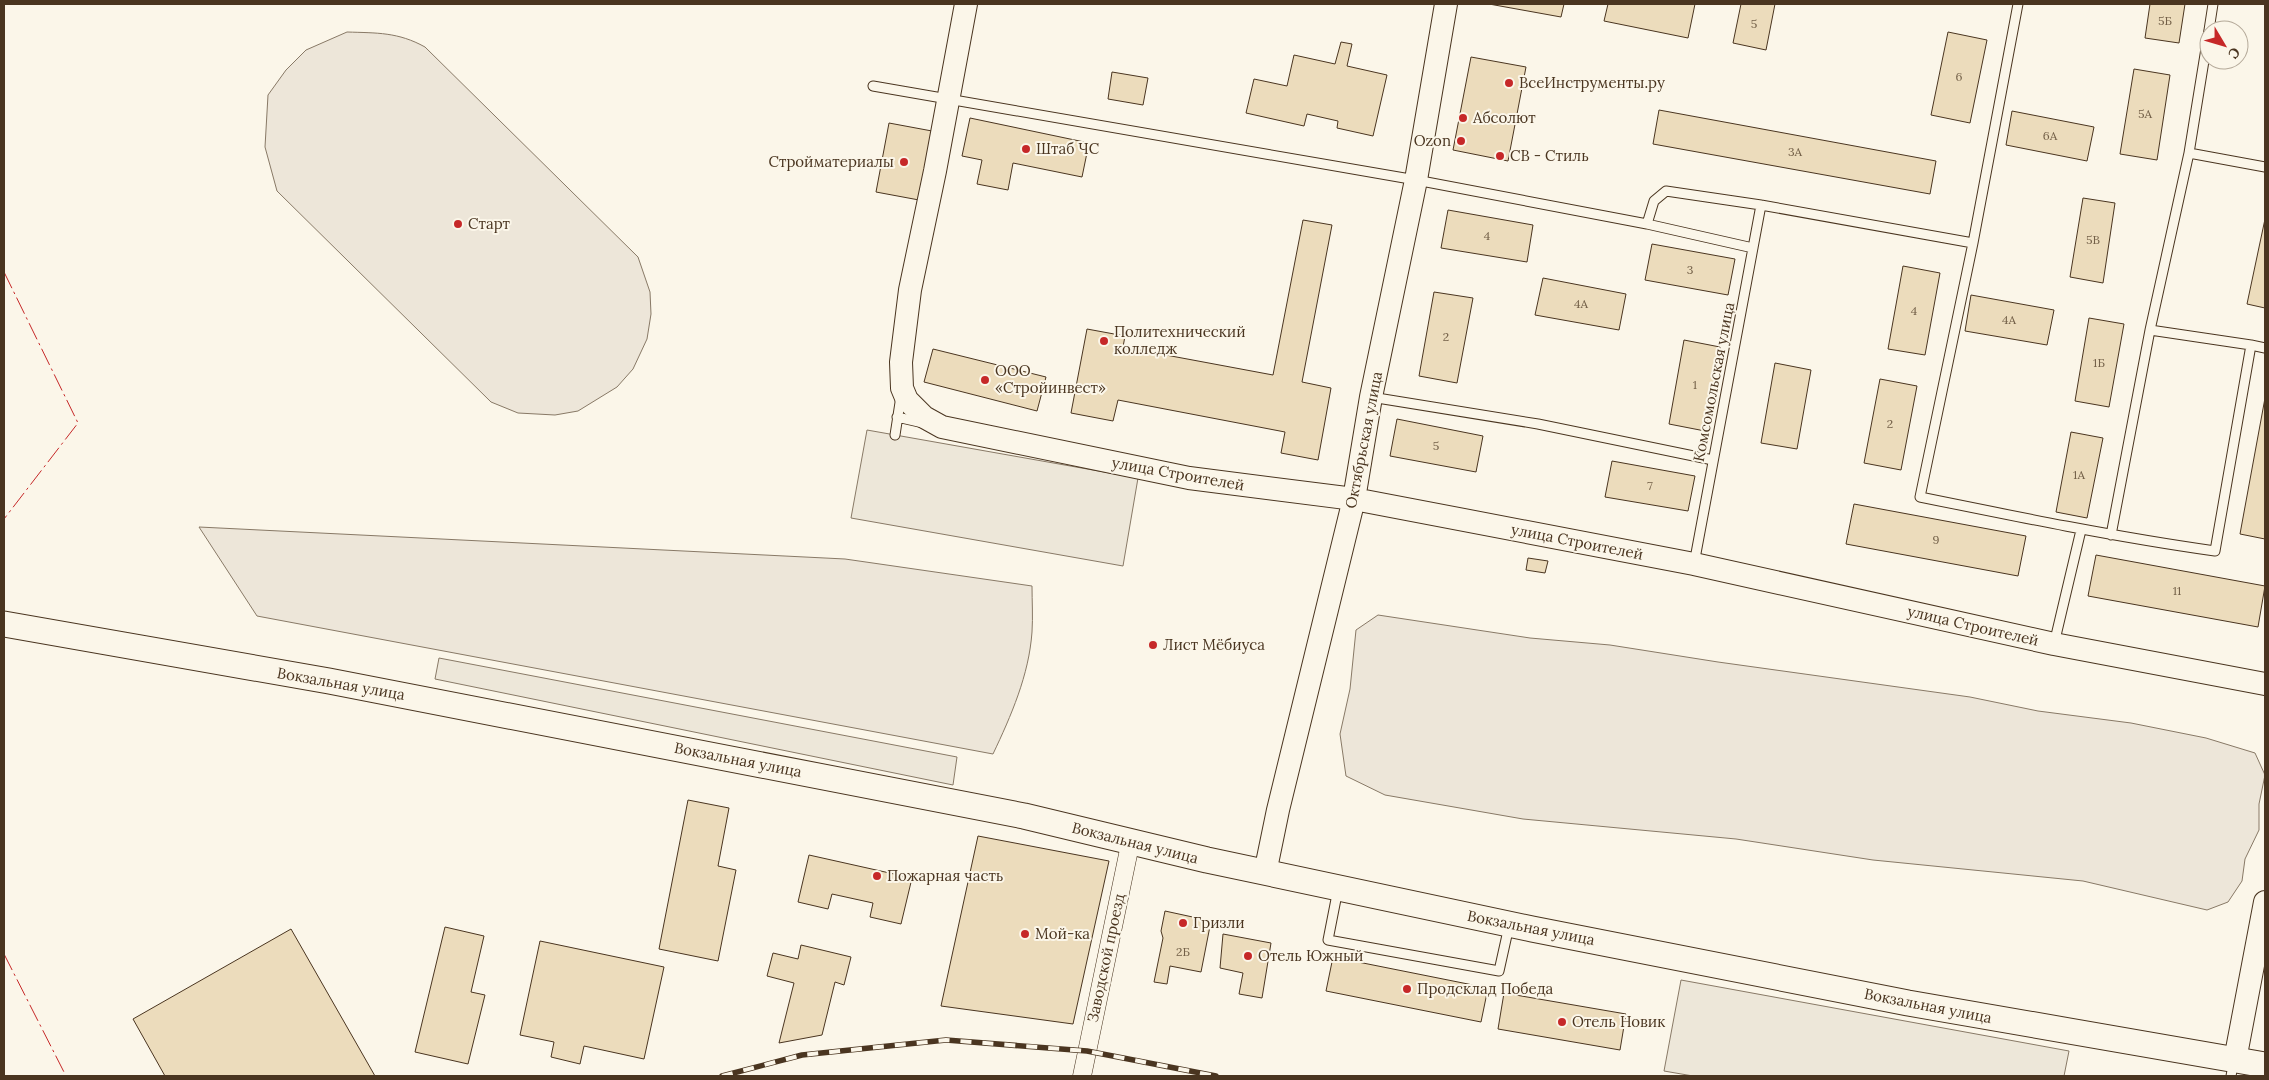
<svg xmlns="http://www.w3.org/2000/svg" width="2269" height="1080" font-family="Lora,serif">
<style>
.green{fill:#ede6d9;stroke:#887966}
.parking{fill:#ede7d9;stroke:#887966}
.building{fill:#ecdcbc;stroke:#4a3520}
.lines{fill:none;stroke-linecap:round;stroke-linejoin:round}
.service-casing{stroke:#4a3520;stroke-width:11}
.minor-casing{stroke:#4a3520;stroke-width:19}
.tertiary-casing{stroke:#4a3520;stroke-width:24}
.secondary-casing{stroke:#4a3520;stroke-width:27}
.service{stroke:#fbf6e9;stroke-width:9}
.minor{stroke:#fbf6e9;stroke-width:18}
.tertiary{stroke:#fbf6e9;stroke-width:22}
.secondary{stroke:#fbf6e9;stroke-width:25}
.rail-casing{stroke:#4a3520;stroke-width:5.5}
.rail{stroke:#fbf6e9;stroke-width:4;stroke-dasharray:11;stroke-linecap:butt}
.power{stroke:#c62828;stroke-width:1;stroke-dasharray:18 4 2.5 4;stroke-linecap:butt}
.poi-dot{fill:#c62828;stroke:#fbf6e9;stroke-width:2}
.labels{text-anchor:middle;stroke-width:4;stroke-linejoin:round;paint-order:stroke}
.number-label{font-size:12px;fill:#725f47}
.poi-label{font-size:15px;fill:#4a3520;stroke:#fbf6e9;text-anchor:start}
.street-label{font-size:15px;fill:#4a3520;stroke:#fbf6e9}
</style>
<rect width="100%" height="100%" fill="#fbf6e9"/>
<!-- green -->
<path class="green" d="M347 32C377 33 398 32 425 47L638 257 650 292 651 314 647 339 633 369 617 387 578 411 555 415 518 413 491 402 277 191 265 147 268 95 286 70 306 50Z
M199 527 845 559 1032 586C1032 601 1033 617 1032 632 1029 675 1011 716 993 754L257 616Z
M1378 615 1530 638 1610 645 1718 662 1970 697 2038 711 2131 723 2206 738 2255 753 2265 775 2259 804V830L2245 859 2242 881 2228 902 2207 910 2083 881 1873 860 1736 839 1523 819 1385 795 1346 776 1340 734 1350 689 1356 630Z"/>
<!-- parking -->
<path class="parking" d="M867 430 1138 478 1123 566 851 518Z
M439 658 957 757 953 785 435 679Z
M1681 980 2069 1051 2064 1076H1693L1664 1071Z"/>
<!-- building -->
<path class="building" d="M1489 4H1564L1561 17Z
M1608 4H1695L1688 38 1604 21Z
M1741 4H1775L1766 50 1733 43Z
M2150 4H2185L2179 43 2145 38Z
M1948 32 1987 40 1970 123 1931 115Z
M1341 42 1352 44 1347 66 1387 75 1373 136 1337 128 1338 121 1307 114 1304 126 1246 113 1254 79 1287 86 1294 55 1335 64Z
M1471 57 1526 67 1508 161 1453 150Z
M2134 69 2170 75 2157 160 2120 154Z
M1112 72 1148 78 1143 105 1108 99Z
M1659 110 1936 161 1930 194 1653 144Z
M2012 111 2094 127 2087 161 2006 145Z
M970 118 1089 143 1082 177 1013 163 1008 190 977 184 982 160 962 156Z
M889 123 932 131 919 200 876 192Z
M2083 198 2115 203 2103 283 2070 277Z
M1448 210 1533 225 1527 262 1441 248Z
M2265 219V308L2247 304Z
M1303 220 1332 225 1302 382 1331 388 1318 460 1281 453 1285 432 1118 400 1113 421 1071 413 1087 329 1125 336 1123 347 1273 375Z
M1652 244 1735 259 1728 295 1645 280Z
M1903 266 1940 273 1925 355 1888 349Z
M1543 278 1626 294 1619 330 1535 315Z
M1434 292 1473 298 1457 383 1419 376Z
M1971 295 2054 310 2047 345 1965 331Z
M2089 318 2124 324 2109 407 2075 401Z
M1684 340 1720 347 1705 431 1669 424Z
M933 349 1046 377 1037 411 924 382Z
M1775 363 1811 370 1797 449 1761 443Z
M1880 379 1917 386 1901 470 1864 463Z
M2265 398V539L2240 534Z
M1397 419 1483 436 1476 472 1390 456Z
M2071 432 2103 438 2087 518 2056 512Z
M1612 461 1695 476 1688 511 1605 497Z
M1854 504 2026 536 2018 576 1846 544Z
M2096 555 2265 586 2258 627 2088 596Z
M1528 558 1548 561 1545 573 1526 570Z
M688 800 729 808 718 866 736 870 718 961 659 949Z
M978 836 1109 861 1073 1024 941 1006Z
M809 855 912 878 901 924 870 917 873 903 832 894 828 909 798 902Z
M1165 911 1211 921 1201 972 1170 966 1167 984 1154 982 1163 938 1161 931Z
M445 927 484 936 471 992 485 995 468 1064 415 1052Z
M291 929 375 1076H165L133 1019Z
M1223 934 1271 943 1262 998 1239 994 1243 973 1220 968Z
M540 941 664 967 644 1059 584 1046 580 1064 551 1057 554 1042 520 1035Z
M801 945 851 957 844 985 835 982 822 1035 779 1043 794 983 767 976 773 953 798 959Z
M1333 957 1488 988 1481 1022 1326 991Z
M1504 993 1626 1014 1620 1050 1498 1029Z"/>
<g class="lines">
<!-- service casing -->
<g class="service-casing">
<path id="service" d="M2018 4 1973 243 1920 497C2018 517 2116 537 2215 551L2251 345 2150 330 2111 535
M2209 30 2189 153 2265 167
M2209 30 2213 4
M873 86 1416 180 1647 224 1753 248
M1647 224 1654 201 1666 191 1761 205 1973 243
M2150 330 2189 153
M2251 345 2265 348
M1371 397 1538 424 1713 460
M897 417 923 423
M895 435 901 396
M1694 564 1761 205
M2054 644 2081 530
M1338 889 1328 940 1499 971 1509 926
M2231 1076 2234 1060"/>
</g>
<!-- minor casing -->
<g class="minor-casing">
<path id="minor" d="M1082 1076 1131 840"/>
</g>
<!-- tertiary casing -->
<g class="tertiary-casing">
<path id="tertiary" d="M966 4 935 171 910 290 901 362 902 388 907 400 924 417 942 427 1189 478 1354 499 1694 564 2054 644 2265 684
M1265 873 1278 810 1354 499 1371 397 1416 180 1446 4
M2235 1060 2265 902"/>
</g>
<!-- secondary casing -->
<g class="secondary-casing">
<path id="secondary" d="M4 624 329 681 1024 816 1207 860 1532 929 1908 1003 2265 1065"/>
</g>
<!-- service -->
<use href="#service" class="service"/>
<!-- minor -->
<use href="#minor" class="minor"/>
<!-- tertiary -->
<use href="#tertiary" class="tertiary"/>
<!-- secondary -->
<use href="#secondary" class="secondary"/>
<!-- rail casing -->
<g class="rail-casing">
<path id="rail" d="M722 1076 802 1055 946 1040 1087 1051 1216 1076"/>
</g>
<!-- rail -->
<use href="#rail" class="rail"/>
<!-- power -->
<path class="power" d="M4 272 78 423 4 519
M4 954 66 1076"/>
</g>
<!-- markers -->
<g class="poi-dot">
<circle cx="1509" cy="83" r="5"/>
<circle cx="1463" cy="118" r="5"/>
<circle cx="1461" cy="141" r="5"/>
<circle cx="1026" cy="149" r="5"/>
<circle cx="1500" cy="156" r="5"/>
<circle cx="904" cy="162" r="5"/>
<circle cx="458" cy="224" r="5"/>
<circle cx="1104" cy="341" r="5"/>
<circle cx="985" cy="380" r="5"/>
<circle cx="1153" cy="645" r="5"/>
<circle cx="877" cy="876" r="5"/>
<circle cx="1183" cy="923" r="5"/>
<circle cx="1025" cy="934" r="5"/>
<circle cx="1248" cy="956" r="5"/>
<circle cx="1407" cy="989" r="5"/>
<circle cx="1562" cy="1022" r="5"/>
</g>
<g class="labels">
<!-- number labels -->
<g class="number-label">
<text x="2165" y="25">5Б</text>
<text x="1754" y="28">5</text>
<text x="1959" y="81">6</text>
<text x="2145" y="118">5А</text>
<text x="2050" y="140">6А</text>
<text x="1795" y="156">3А</text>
<text x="1487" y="240">4</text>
<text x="2093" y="244">5В</text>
<text x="1690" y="274">3</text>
<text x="1581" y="308">4А</text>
<text x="1914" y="315">4</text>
<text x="2009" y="324">4А</text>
<text x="1446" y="341">2</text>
<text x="2099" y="367">1Б</text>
<text x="1695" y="389">1</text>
<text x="1890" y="428">2</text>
<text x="1436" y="450">5</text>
<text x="2079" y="479">1А</text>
<text x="1650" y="490">7</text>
<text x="1936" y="544">9</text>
<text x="2177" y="595">11</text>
<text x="1183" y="956">2Б</text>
</g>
<!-- poi labels -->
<g class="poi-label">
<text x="1519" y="88">ВсеИнструменты.ру</text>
<text x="1473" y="123">Абсолют</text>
<text x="1451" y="146" text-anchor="end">Ozon</text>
<text x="1036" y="154">Штаб ЧС</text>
<text x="1510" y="161">СВ - Стиль</text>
<text x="894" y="167" text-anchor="end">Стройматериалы</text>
<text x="468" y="229">Старт</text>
<text x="1114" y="337">Политехнический<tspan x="1114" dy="17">колледж</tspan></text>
<text x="995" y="376">ООО<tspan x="995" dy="17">«Стройинвест»</tspan></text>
<text x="1163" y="650">Лист Мёбиуса</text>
<text x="887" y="881">Пожарная часть</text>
<text x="1193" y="928">Гризли</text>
<text x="1035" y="939">Мой-ка</text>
<text x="1258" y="961">Отель Южный</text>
<text x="1417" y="994">Продсклад Победа</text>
<text x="1572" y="1027">Отель Новик</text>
</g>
<!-- street labels -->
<g class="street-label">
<text transform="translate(1714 382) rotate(-79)" y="5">Комсомольская улица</text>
<text transform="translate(1364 440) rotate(-79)" y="5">Октябрьская улица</text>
<text transform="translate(1178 474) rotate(10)" y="5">улица Строителей</text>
<text transform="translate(1577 542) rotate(11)" y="5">улица Строителей</text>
<text transform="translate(1973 626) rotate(13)" y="5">улица Строителей</text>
<text transform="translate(341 684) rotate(10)" y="5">Вокзальная улица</text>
<text transform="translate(738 760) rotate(11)" y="5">Вокзальная улица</text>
<text transform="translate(1135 843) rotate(14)" y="5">Вокзальная улица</text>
<text transform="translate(1531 928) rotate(11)" y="5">Вокзальная улица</text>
<text transform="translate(1106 958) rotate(-78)" y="5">Заводской проезд</text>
<text transform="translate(1928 1006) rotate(11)" y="5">Вокзальная улица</text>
</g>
</g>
<!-- border -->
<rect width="2269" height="1080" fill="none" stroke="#4a3520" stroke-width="10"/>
<!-- north arrow -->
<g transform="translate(2224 45) rotate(128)"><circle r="24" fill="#fbf6e9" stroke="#b4a999"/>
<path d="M0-4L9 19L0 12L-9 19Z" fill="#c62828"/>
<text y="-8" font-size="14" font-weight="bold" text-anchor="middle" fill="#4a3520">С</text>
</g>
</svg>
